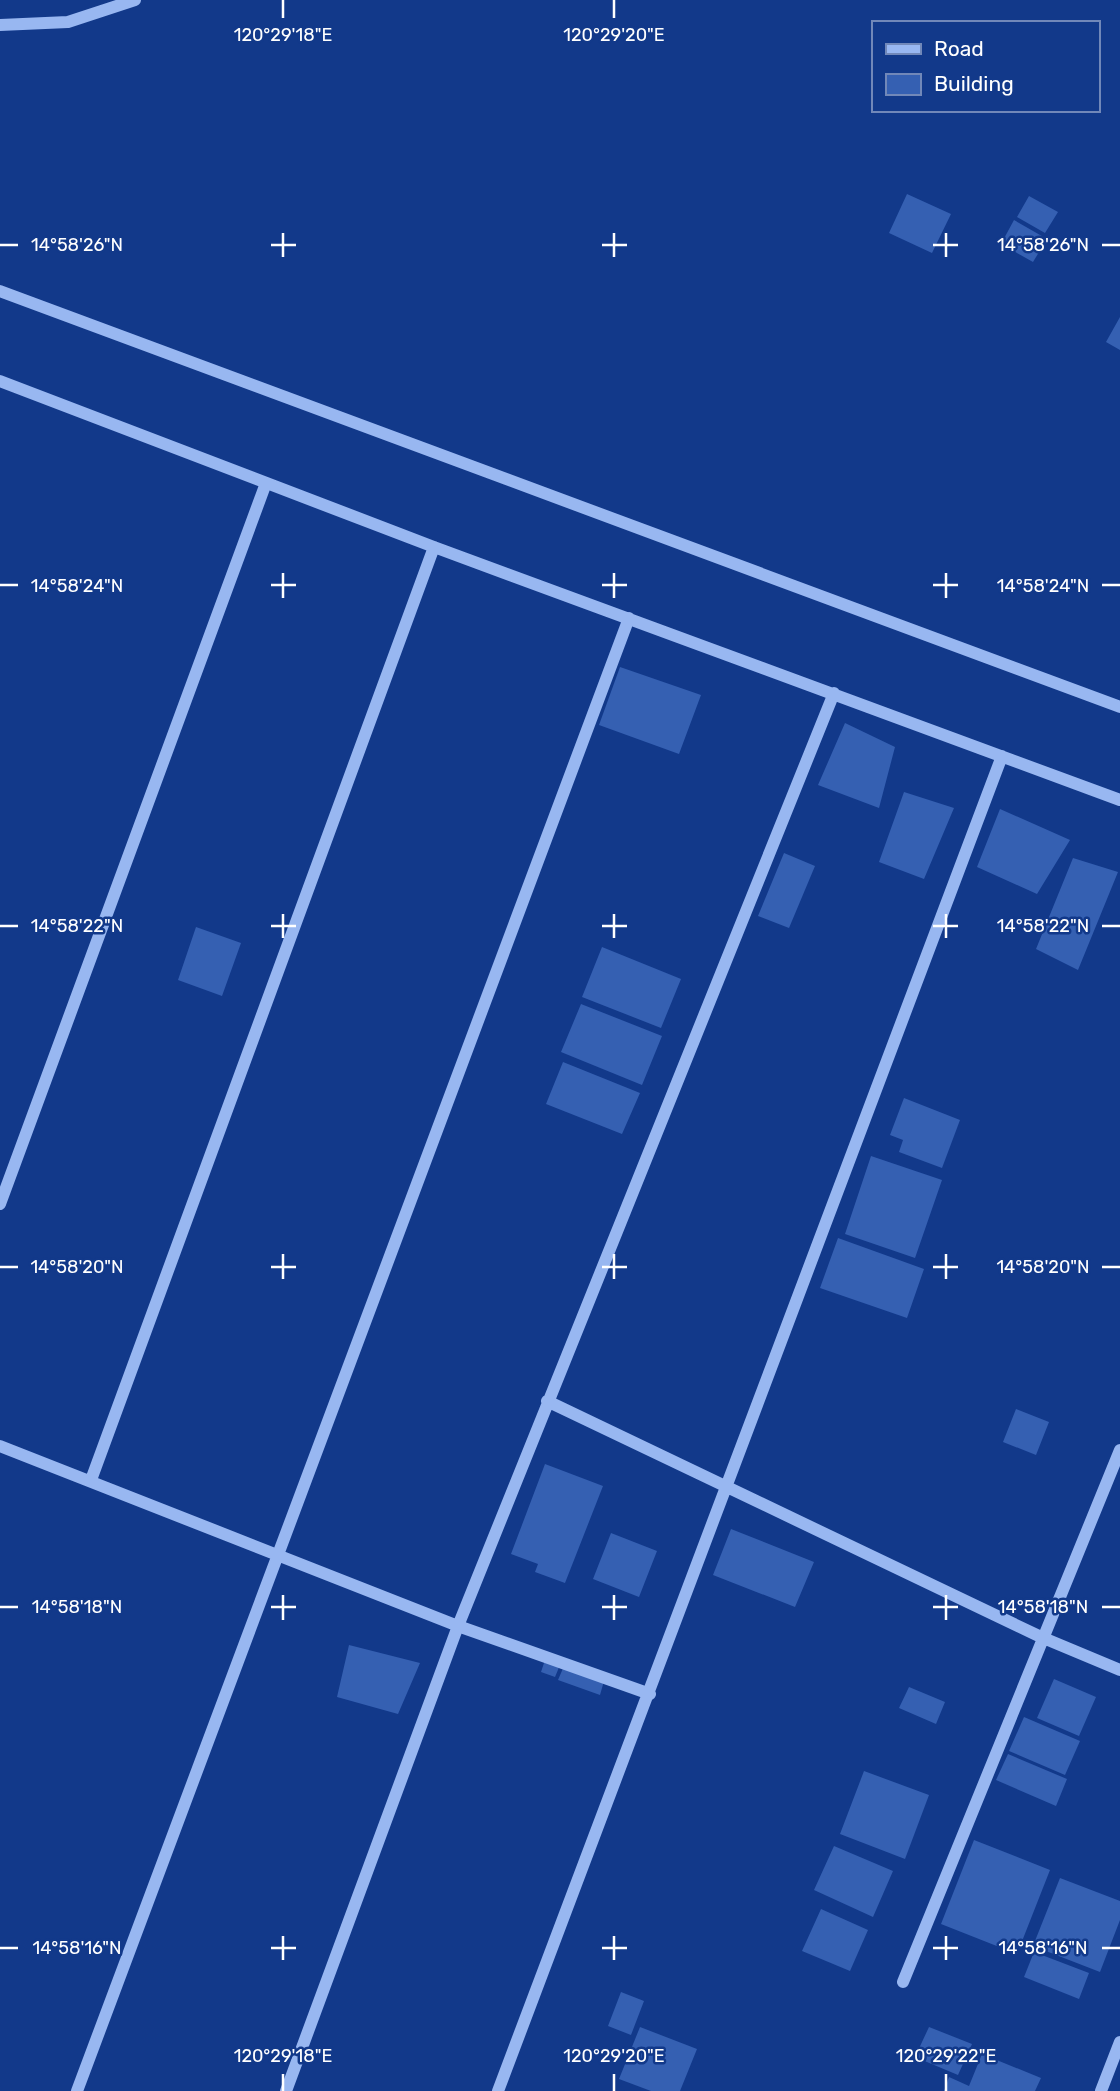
<svg xmlns="http://www.w3.org/2000/svg" width="1120" height="2091" font-family="Rubik,sans-serif">
<style>
.building{fill:#3560b2}
.lines{fill:none;stroke-linecap:round;stroke-linejoin:round}
.minor{stroke:#98b7f1;stroke-width:12}
.ticks{fill:none;stroke:#fff;stroke-width:2.5}
.ticks-label{font-size:18px;text-anchor:middle;fill:#fff;stroke:#12398a;stroke-width:5;stroke-linejoin:round;paint-order:stroke}
</style>
<rect width="100%" height="100%" fill="#12398a"/>
<!-- building -->
<path class="building" d="M907 194 951 214 932 253 889 233Z
M1029 196 1058 212 1045 233 1017 217Z
M1014 220 1047 239 1033 262 1001 244Z
M1120 317V350L1106 342Z
M620 667 701 695 679 754 599 725Z
M845 723 895 747 879 808 818 785Z
M904 792 954 808 924 879 879 862Z
M1000 809 1070 840 1037 894 977 867Z
M784 853 815 866 789 928 758 916Z
M1073 858 1118 872 1078 970 1036 949Z
M196 927 241 943 222 996 178 980Z
M602 947 681 979 661 1028 582 997Z
M581 1004 662 1036 642 1085 561 1052Z
M563 1062 640 1093 622 1134 546 1104Z
M904 1098 960 1120 942 1168 899 1152 903 1140 890 1135Z
M871 1156 942 1180 915 1258 845 1234Z
M838 1238 924 1269 907 1318 820 1288Z
M1016 1409 1049 1422 1036 1455 1003 1442Z
M545 1464 603 1486 565 1583 535 1572 538 1564 511 1554Z
M731 1529 814 1562 795 1607 713 1575Z
M611 1533 657 1551 639 1597 593 1579Z
M349 1645 420 1663 398 1714 337 1697Z
M545 1660 560 1665 555 1677 541 1672Z
M564 1666 604 1681 600 1695 558 1680Z
M1054 1679 1096 1697 1079 1736 1037 1718Z
M909 1687 945 1702 936 1724 899 1708Z
M1024 1717 1080 1741 1065 1775 1009 1751Z
M1008 1754 1067 1779 1056 1806 996 1780Z
M864 1771 929 1795 905 1859 840 1834Z
M974 1840 1050 1870 1017 1954 941 1924Z
M834 1846 893 1871 873 1917 814 1890Z
M1060 1878 1120 1901V1920L1100 1972 1033 1946Z
M821 1909 868 1930 850 1971 802 1951Z
M1034 1952 1089 1973 1079 1999 1024 1977Z
M621 1992 644 2001 631 2035 608 2026Z
M640 2027 697 2049 680 2091H651L619 2079Z
M929 2027 972 2044 958 2075 915 2057Z
M982 2054 1041 2078 1035 2091H944L949 2077 969 2086Z"/>
<g class="lines">
<!-- minor -->
<path class="minor" d="M0 25 68 22 135 0
M0 291 1120 707
M0 381 434 547 1120 800
M0 1204 266 483
M547 1401 1041 1637 1120 1670
M0 1446 458 1626 650 1694
M91 1480 434 547
M903 1982 1120 1450
M77 2091 629 618
M286 2091 458 1626 834 693
M498 2091 1002 756
M1101 2091 1120 2042"/>
</g>
<!-- ticks -->
<path class="ticks" d="M283 0V18M614 0V18M283 233V257M614 233V257M946 233V257M0 245H18M271 245H296M602 245H627M933 245H958M1102 245H1120M283 573V598M614 573V598M946 573V598M0 585H18M271 585H296M602 585H627M933 585H958M1102 585H1120M283 914V938M614 914V938M946 914V938M0 926H18M271 926H296M602 926H627M933 926H958M1102 926H1120M283 1254V1279M614 1254V1279M946 1254V1279M0 1267H18M271 1267H296M602 1267H627M933 1267H958M1102 1267H1120M283 1595V1620M614 1595V1620M946 1595V1620M0 1607H18M271 1607H296M602 1607H627M933 1607H958M1102 1607H1120M283 1936V1960M614 1936V1960M946 1936V1960M0 1948H18M271 1948H296M602 1948H627M933 1948H958M1102 1948H1120M283 2074V2091M614 2074V2091M946 2074V2091"/>
<g class="ticks-label">
<text x="283" y="41">120°29'18"E</text>
<text x="614" y="41">120°29'20"E</text>
<text x="77" y="251">14°58'26"N</text>
<text x="1043" y="251">14°58'26"N</text>
<text x="77" y="592">14°58'24"N</text>
<text x="1043" y="592">14°58'24"N</text>
<text x="77" y="932">14°58'22"N</text>
<text x="1043" y="932">14°58'22"N</text>
<text x="77" y="1273">14°58'20"N</text>
<text x="1043" y="1273">14°58'20"N</text>
<text x="77" y="1613">14°58'18"N</text>
<text x="1043" y="1613">14°58'18"N</text>
<text x="77" y="1954">14°58'16"N</text>
<text x="1043" y="1954">14°58'16"N</text>
<text x="283" y="2062">120°29'18"E</text>
<text x="614" y="2062">120°29'20"E</text>
<text x="946" y="2062">120°29'22"E</text>
</g>
<!-- legend -->
<rect x="872" y="21" width="228" height="91" fill="#12398a" stroke="#7188b9" stroke-width="2"/>
<rect x="886" y="44" width="35" height="10" fill="#98b7f1" stroke="#7188b9" stroke-width="2"/>
<text x="934" y="56" font-size="21" fill="#ffffff">Road</text>
<rect x="886" y="74" width="35" height="21" fill="#3560b2" stroke="#7188b9" stroke-width="2"/>
<text x="934" y="91" font-size="21" fill="#ffffff">Building</text>
</svg>
